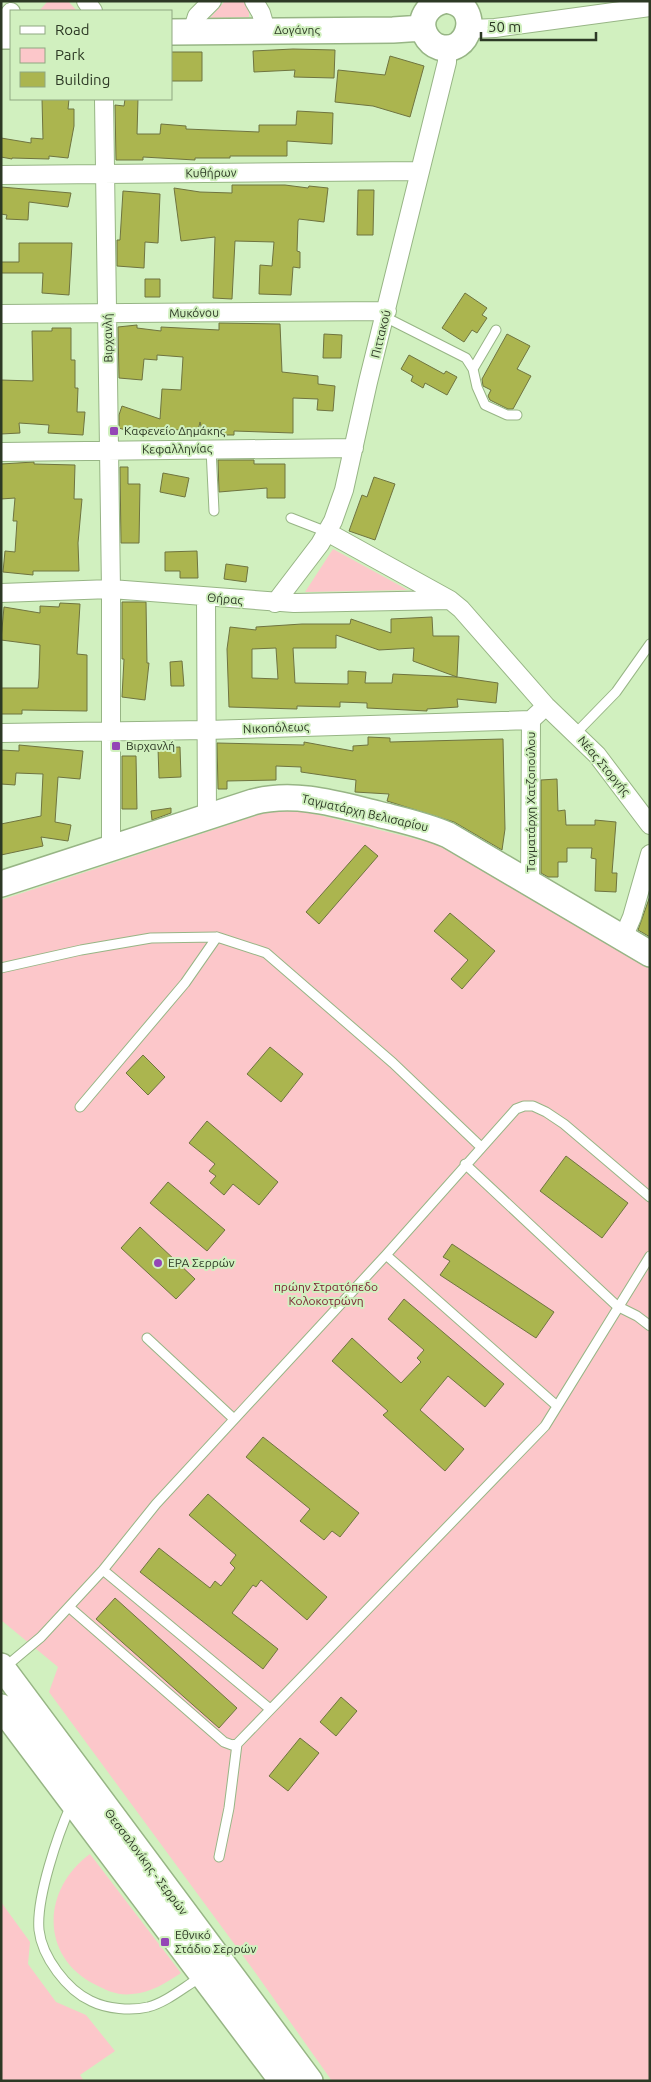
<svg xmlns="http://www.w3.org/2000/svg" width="651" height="2082" font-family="Ubuntu,sans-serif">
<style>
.green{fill:#fcc7ca}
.building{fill:#abb54f;stroke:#6f7440;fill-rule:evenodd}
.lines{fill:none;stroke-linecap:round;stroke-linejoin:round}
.lane-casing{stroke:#97b585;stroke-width:11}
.street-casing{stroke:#97b585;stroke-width:20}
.secondary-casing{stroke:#97b585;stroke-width:28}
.lane{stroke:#fff;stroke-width:9}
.street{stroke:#fff;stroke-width:18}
.secondary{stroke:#fff;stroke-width:25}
.poi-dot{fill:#9446b6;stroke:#d1f0bf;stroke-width:2}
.labels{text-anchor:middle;stroke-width:4;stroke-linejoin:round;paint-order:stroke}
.street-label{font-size:12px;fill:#2d3925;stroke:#d1f0bf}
.poi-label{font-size:12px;fill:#2d3925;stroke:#d1f0bf;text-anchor:start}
.park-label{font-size:12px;fill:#771a2d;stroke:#d1f0bf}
</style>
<rect width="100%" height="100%" fill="#d1f0bf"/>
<!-- green -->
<path class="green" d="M48 1H68L77 11H39Z
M225 1H244L249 12V17L210 18Z
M333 549 408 590 305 592Z
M273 810H297L323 816 436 844 650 969V2081H332L252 1968 49 1692 58 1667 1 1620V900Z
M90 1854 181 1973C166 1983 150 1993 132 1994 120 1996 107 1991 96 1985 39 1957 42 1889 90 1854Z
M1 1902 30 1942 28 1964 56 2002 86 2015 115 2051 80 2075 84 2081H1Z"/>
<!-- building -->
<path class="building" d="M293 49 335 50 334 78 294 77 295 70 254 72 253 51Z
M171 52H202V81H171Z
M390 56 424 66 410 117 373 106 335 102 338 70 385 75Z
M42 99H69L68 109H74V126L68 158 49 156V159L12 158V159L1 157V138L31 143V138L43 139Z
M125 99H138L137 134H160L161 124 186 126V129L259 132V125H296L297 111 333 113 332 144 287 141V156H230V158H195V160L143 157V160H116L115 105 124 106Z
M232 185H285L308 188 309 186 328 188 324 222 299 219 298 221 297 251 300 252V268L293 267 291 295 259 294 260 265 272 266 274 242 235 241 232 299 213 298 215 237 181 241 174 188 200 192 232 193Z
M1 187 71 193 68 207 29 202 28 220 6 219 7 215 1 214Z
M358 190H374L373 235H357Z
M123 191 160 194 158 243 145 242 144 268 117 266V240H120Z
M19 243H72L69 295 42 293 43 273H1V262H19Z
M145 279H160V297H145Z
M465 293 487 308 482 315 487 318 477 333 472 330 464 342 442 328Z
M219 323 280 324 282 372 318 376V384L335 386 333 411 317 410 318 399 293 398V433L234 431V435H219V432L202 431 200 422 198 431 147 428 144 436 119 428V415L122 406 160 419 162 389 181 390 183 357 157 355V360L144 359 142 380 119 378 118 327 137 325V328L161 331V327L219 330Z
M52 328H71V360H75V388H78L77 412H85L83 435 48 433 49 425 19 423 20 433 1 434V380L33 381 32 331H52Z
M324 334 342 335 341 358H323Z
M507 334 530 346 517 369 531 376 513 409H508L490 400 488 396 491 390 483 386 482 379Z
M409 355 444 374 446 371 457 377 447 395 425 383 423 388 411 381 413 376 401 369Z
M218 460H254V464H285V498H267V488L219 492Z
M34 462V464L75 465 74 499H82L78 543 79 571H33V575L3 572 5 551 15 552 17 521H13L15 498 1 499V464Z
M120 467H128V484H140L139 543H121Z
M163 473 189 478 185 497 160 492Z
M374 477 395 484 375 540 349 531 362 495 367 497Z
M197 551 198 578H180V571H165V552Z
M226 564 248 567 246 582 224 579Z
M122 602H146L147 663H149L145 700 122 697 124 659H122Z
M60 603 80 604 77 654 87 655V711L22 710V714H1V688H38L39 678 40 645 1 640 4 607 40 613V606L59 607Z
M432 617 433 636H459L457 677 413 661 414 648 379 650 336 635V648H293L295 683 348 684V671L366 672 365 683H392L393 674 457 677 498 683 496 703 457 699 458 707 427 709V711L367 708V703L340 702V707L297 706V709L229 707 227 649 230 627 256 630V627L302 624H350L351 619 391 633V619ZM276 648 278 679 252 678V649Z
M182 661 184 686H171L170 662Z
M368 737 390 738V742L503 739 505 829 502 850 454 822 387 801 389 794 355 792 356 780 301 772V767L276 766V780L227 781V789H218L217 743 304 745V742L353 751V746L368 745Z
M19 745 83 751 80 779 58 777 55 822 71 825 68 841 41 837 43 846 1 855V824L41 816 43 774 16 773 15 785 1 784V750L19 751Z
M180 747 181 777 159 778 158 748Z
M122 756H136L137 809H122Z
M557 779 558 811 565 810 566 825H595V820L616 822 612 873H617L616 892 595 891 596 859 591 858 592 848H567V862H558V877H548L541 873V780Z
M171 808V813L152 820 151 811Z
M365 845 378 856 319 924 306 912Z
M650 896V937L638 930Z
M450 913 495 951 462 989 451 979 468 960 434 931Z
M270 1047 303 1074 281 1102 247 1074Z
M143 1055 165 1077 148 1095 126 1073Z
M207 1121 278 1182 259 1205 233 1184 224 1195 210 1183 216 1176 209 1171 215 1164 189 1143Z
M566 1156 628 1203 602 1238 540 1191Z
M168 1182 225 1230 207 1251 150 1203Z
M140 1227 195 1279 176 1299 121 1248Z
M452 1244 554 1312 536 1338 440 1275 450 1261 443 1257Z
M404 1299 504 1384 485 1407 448 1376 420 1410 464 1449 445 1471 383 1415 388 1411 332 1361 352 1338 401 1383 421 1362 417 1358 424 1350 388 1319Z
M263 1437 359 1513 340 1537 332 1531 324 1540 300 1521 310 1509 246 1457Z
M208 1494 327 1597 307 1620 261 1580 256 1587 253 1585 232 1613 278 1649 263 1669 140 1572 159 1548 210 1588 215 1581 221 1586 235 1568 230 1563 236 1555 189 1515Z
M115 1598 237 1708 219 1728 96 1619Z
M341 1697 357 1711 336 1736 320 1722Z
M300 1738 319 1753 288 1791 269 1776Z"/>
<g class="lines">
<!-- lane casing -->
<g class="lane-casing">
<path id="lane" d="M385 317 466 358 473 369 477 387 485 405 507 415H517
M473 369 496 330
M211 449 214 511
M291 518 327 532
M576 733 616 692 650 644
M1 968 81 950 151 938 217 937
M80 1107 185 983 217 937 266 953 393 1063 481 1147
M465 1164 617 1306 637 1316 650 1326
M386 1255 557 1406
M147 1338 234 1419
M103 1570 270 1709
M69 1607 224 1742 232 1745 237 1744 545 1426 650 1256
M4 1668 41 1637 103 1570 156 1504 386 1255 516 1109 524 1106H533L546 1112 564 1124 650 1197
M71 1805C58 1834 36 1898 39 1930 42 1957 67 1990 91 2001 107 2009 131 2011 148 2007 167 2002 184 1987 201 1977
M219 1857 229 1808 237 1744"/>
</g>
<!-- street casing -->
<g class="street-casing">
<path id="street" d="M86 1 93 11
M254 1 261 13 266 30
M1 26 11 12
M470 29 495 28 650 7
M192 32 197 16 212 1
M104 99 111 589V848
M1 175 420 171
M1 314 387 311
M1 452 354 448
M327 532 450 600 461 609 546 706 597 755 650 825
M1 593 111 589 294 603 450 600
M206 597 207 817
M275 603 320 544 333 521 344 490 368 382 447 62V48
M1 733 207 730 531 720 546 706
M530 884 531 720
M623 938 632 917 650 854"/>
</g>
<!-- secondary casing -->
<g class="secondary-casing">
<path id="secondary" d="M443 1C428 5 418 19 425 34 428 40 433 45 439 47 470 56 482 7 450 1
M171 32 393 30 423 28
M1 36H11
M1 884 253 802C295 791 337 804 378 814 401 820 425 825 448 835L650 954
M1 1666 310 2081
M1 1707 282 2081"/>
</g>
<!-- lane -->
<use href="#lane" class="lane"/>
<!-- street -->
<use href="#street" class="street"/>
<!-- secondary -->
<use href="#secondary" class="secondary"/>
</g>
<!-- markers -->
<g class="poi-dot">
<rect x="109" y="426" width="10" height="10" rx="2.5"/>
<rect x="111" y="741" width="10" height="10" rx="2.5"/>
<circle cx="158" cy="1263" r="5"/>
<rect x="160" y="1937" width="10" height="10" rx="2.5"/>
</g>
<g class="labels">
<!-- street labels -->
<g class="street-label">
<text x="297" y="34">Δογάνης</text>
<text transform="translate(211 173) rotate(-1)" y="4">Κυθήρων</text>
<text transform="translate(194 313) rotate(-1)" y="4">Μυκόνου</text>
<text transform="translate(381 334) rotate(-76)" y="4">Πιττακού</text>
<text transform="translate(108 338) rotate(-91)" y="4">Βιρχανλή</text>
<text transform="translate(177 449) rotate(-1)" y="4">Κεφαλληνίας</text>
<text transform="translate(225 599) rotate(5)" y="4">Θήρας</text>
<text transform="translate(276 728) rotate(-2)" y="4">Νικοπόλεως</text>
<text transform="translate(604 766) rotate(50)" y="4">Νέας Στοργής</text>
<text transform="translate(531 802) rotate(-90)" y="4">Ταγματάρχη Χατζοπούλου</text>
<text transform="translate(365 813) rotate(13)" y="4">Ταγματάρχη Βελισαρίου</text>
<text transform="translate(146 1862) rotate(53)" y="4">Θεσσαλονίκης - Σερρών</text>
</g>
<!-- poi labels -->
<g class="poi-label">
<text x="124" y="435">Καφενείο Δημάκης</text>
<text x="126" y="750">Βιρχανλή</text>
<text x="168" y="1267">ΕΡΑ Σερρών</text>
<text x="175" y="1939">Εθνικό<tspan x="175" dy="14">Στάδιο Σερρών</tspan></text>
</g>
<!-- park labels -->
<g class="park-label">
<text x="326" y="1291">πρώην Στρατόπεδο<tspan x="326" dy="14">Κολοκοτρώνη</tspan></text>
</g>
</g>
<!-- border -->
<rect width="651" height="2082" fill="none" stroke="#2d3925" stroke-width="5"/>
<!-- legend -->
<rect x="10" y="10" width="162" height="90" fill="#d1f0bf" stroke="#8fa781"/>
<rect x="20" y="26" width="25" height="8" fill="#ffffff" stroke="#8fa781"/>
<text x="55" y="35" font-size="15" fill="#2d3925">Road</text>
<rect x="20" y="48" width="25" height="15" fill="#fcc7ca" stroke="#8fa781"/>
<text x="55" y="60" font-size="15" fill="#2d3925">Park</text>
<rect x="20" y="72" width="25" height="15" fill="#abb54f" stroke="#8fa781"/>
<text x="55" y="85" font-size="15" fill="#2d3925">Building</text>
<!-- scale -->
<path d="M481 32v8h115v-8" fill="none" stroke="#2d3925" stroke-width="2.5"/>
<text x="488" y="32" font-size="15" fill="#2d3925" stroke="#d1f0bf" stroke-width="4" paint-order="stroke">50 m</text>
</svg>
